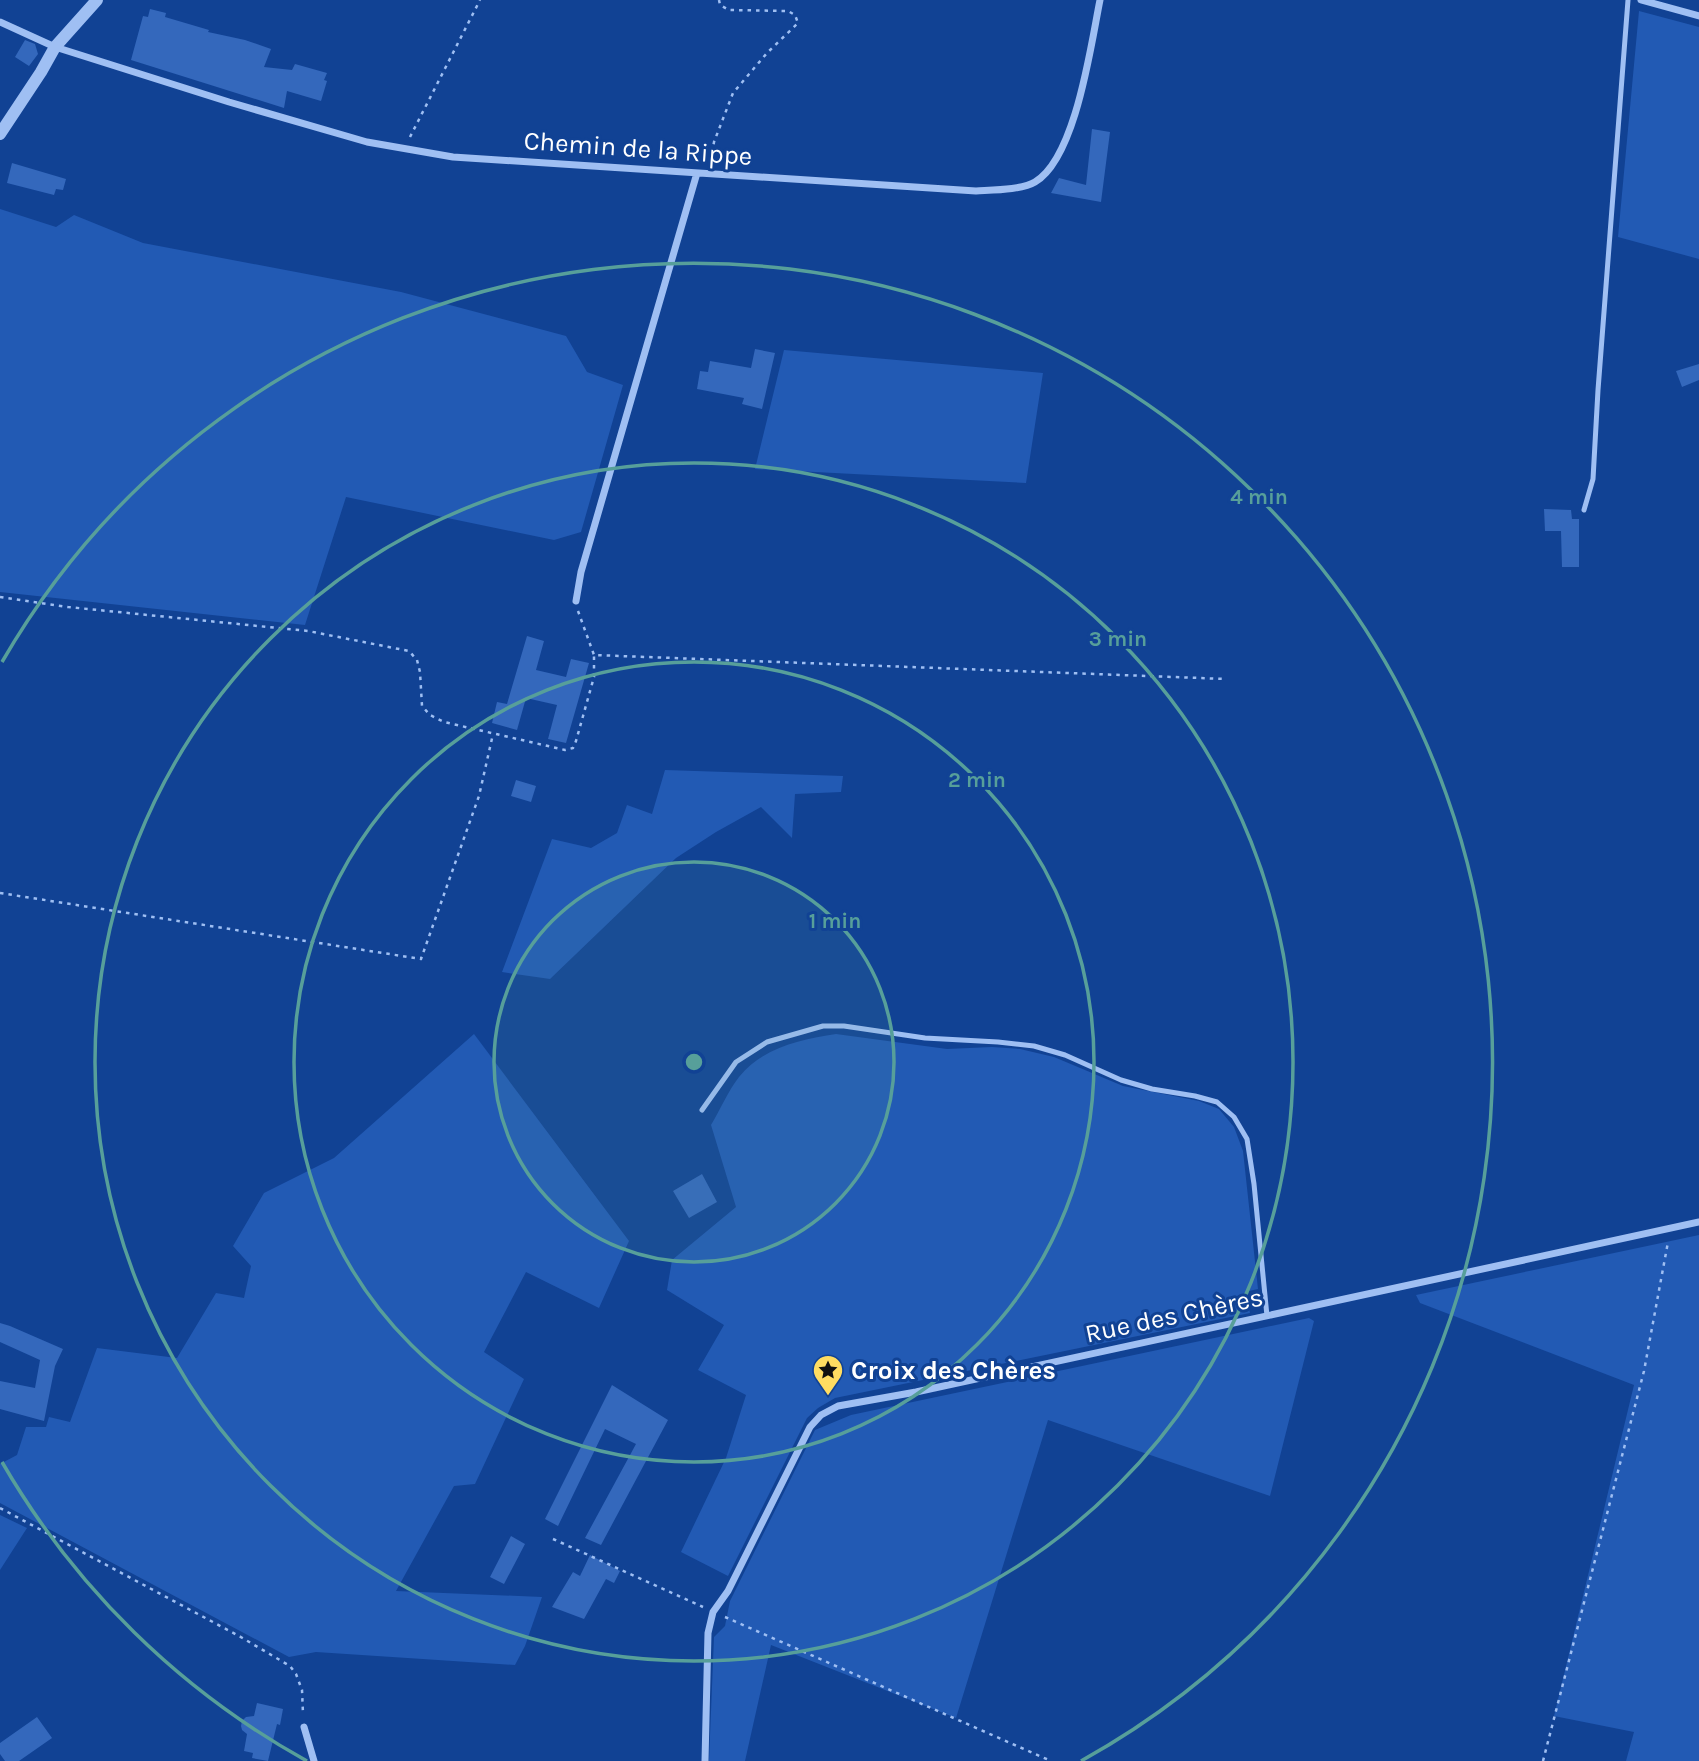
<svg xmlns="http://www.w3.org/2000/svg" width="1699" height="1761" font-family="Karla,sans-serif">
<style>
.green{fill:#225ab4}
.building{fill:#3468bc}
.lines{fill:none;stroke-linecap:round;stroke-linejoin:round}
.path{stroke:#9fbff3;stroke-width:2.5;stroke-dasharray:3.5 5;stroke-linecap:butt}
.service{stroke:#9fbff3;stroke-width:5}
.minor{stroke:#9fbff3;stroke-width:7}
.tertiary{stroke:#9fbff3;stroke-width:12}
.ring{fill:none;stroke:#579f9a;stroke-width:3.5}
.labels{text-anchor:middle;stroke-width:6;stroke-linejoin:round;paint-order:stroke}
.street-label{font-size:26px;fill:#fff;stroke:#114294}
.poi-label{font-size:26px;font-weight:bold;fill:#fff;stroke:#114294;text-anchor:start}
.centre{fill:#579f9a;stroke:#114294;stroke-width:3.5}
.ring-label{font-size:21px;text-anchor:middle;font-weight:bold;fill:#579f9a;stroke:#114294;stroke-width:6;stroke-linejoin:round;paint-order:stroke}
</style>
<rect width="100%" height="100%" fill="#114294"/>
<!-- green -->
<path class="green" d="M1639 11 1699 27V259L1618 237Z
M0 209 56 227 74 215 143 243 401 292 566 336 587 372 623 385 581 532 554 540 346 497 305 625 0 592Z
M784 350 1043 373 1026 483 755 469Z
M665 770 843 776 841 792 795 794 792 838 761 807 716 832 676 858 550 979 502 972 552 839 591 848 617 833 627 805 652 814Z
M474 1034 629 1241 599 1308 526 1272 484 1352 524 1379 475 1484 454 1486 396 1591 542 1597 525 1646 515 1665 316 1652 289 1657 0 1503V1464L17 1455 26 1427H46L49 1417 70 1422 97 1348 177 1358 216 1293 244 1298 251 1266 233 1246 264 1193 334 1158Z
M836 1034 947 1049 992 1047 1020 1049 1054 1057 1123 1086 1199 1101 1219 1109 1234 1127 1243 1151 1258 1289 1249 1291 1247 1299 1250 1313 835 1398 818 1408 807 1418 728 1576 681 1552 726 1458 746 1395 698 1370 724 1325 667 1290 672 1260 736 1207 711 1125C720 1110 728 1091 739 1077 762 1048 801 1039 836 1034Z
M1699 1235V1761H1626L1634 1732 1554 1716 1634 1385 1420 1303 1416 1295Z
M1309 1318 1314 1321 1270 1496 1048 1420 956 1718 771 1645 745 1761H709L714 1637 725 1626 730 1601 815 1430 851 1415Z
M0 1515 27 1528 0 1570Z"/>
<!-- building -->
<path class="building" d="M150 9 166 13 165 17 209 30 208 32 245 40 271 49 264 67 292 70 295 64 327 73 324 80 327 81 321 101 287 91 284 108 131 60 143 16 148 17Z
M25 40 35 44 38 54 29 66 15 57Z
M1092 129 1110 132 1101 202 1051 193 1059 178 1086 185Z
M12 163 66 179 63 190 56 189 54 195 7 183Z
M755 349 775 353 762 409 742 404 744 398 697 389 700 371 708 372 710 361 751 368Z
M1699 364V380L1682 387 1676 371Z
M1544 509 1571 510 1572 519H1579V567H1562L1561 531H1545Z
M527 636 544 641 536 670 566 677 571 659 589 663 566 743 548 739 557 705 526 698 517 730 492 723 497 702 507 704Z
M516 780 536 786 531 802 511 796Z
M702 1174 717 1202 689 1218 673 1191Z
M0 1323 10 1326 63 1349 55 1366 44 1421 0 1409V1381L35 1388 40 1360 0 1342Z
M612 1385 668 1420 601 1545 585 1538 636 1444 605 1429 558 1526 545 1519Z
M511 1536 525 1544 504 1584 490 1577Z
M590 1555 620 1571 614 1583 606 1579 584 1619 552 1607 573 1572 580 1576Z
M257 1703 283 1709 280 1725 277 1724 268 1761 252 1758 253 1753 244 1751 247 1734 242 1730 241 1726 242 1721 246 1717 254 1716Z
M37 1717 52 1738 19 1761H5L0 1754V1743Z"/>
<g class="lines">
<!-- path -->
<path class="path" d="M410 137 480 0
M711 161 714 142 733 93 767 53 798 23 795 15 788 11 729 10 720 5 719 0
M0 597 68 607 308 631 409 651 417 660 420 672 422 706 430 715 444 722 565 750 573 748 576 741 594 677V655
M578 611 594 655 1226 679
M0 893 421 959 479 796 493 734
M0 1508 239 1636 290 1666 296 1674 302 1690 303 1714
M553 1539 703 1607
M725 1617 1051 1761
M1543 1761 1644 1371 1668 1242"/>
<!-- service -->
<path class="service" d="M1584 510 1593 479 1598 390 1628 0
M702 1110 736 1062 767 1042 823 1026H844L925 1038 998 1042 1034 1046 1065 1055 1121 1080 1152 1089 1195 1096 1217 1102 1234 1117 1247 1139 1254 1184 1267 1316"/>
<!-- minor -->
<path class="minor" d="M1641 0 1699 16
M0 22 55 47 229 102 367 142 453 157 976 191C992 190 1022 190 1035 182 1076 158 1091 44 1100 0
M576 601 581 572 697 173
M304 1727 314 1761
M705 1761 708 1633 713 1612 728 1591 810 1427 821 1415 838 1406 916 1392 1699 1222"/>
<!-- tertiary -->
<path class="tertiary" d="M0 134 41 72 55 47 97 0"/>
</g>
<!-- distance rings -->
<circle cx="694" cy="1062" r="200" fill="#579f9a" fill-opacity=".12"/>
<g class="ring">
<circle cx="694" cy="1062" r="200"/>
<circle cx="694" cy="1062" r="400"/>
<circle cx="694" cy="1062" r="599"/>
<path d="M307 1761A799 799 0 0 1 2 1462M2 662A799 799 0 1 1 1081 1761"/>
</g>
<!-- icons -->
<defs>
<g id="sight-pin" transform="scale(1.575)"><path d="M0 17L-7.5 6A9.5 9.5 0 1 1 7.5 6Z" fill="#ffdc61" stroke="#114294"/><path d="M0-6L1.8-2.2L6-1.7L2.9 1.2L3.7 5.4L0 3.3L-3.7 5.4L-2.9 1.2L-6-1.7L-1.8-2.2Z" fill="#111"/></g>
</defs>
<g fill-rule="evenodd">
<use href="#sight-pin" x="828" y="1370"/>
</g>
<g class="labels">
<!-- street labels -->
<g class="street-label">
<text transform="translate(638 148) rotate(4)" y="9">Chemin de la Rippe</text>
<text transform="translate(1174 1315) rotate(-12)" y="9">Rue des Chères</text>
</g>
<!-- poi labels -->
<g class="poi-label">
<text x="851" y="1379">Croix des Chères</text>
</g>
</g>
<circle cx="694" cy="1062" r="10" class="centre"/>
<g class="ring-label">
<text x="1259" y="504">4 min</text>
<text x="1118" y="646">3 min</text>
<text x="977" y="787">2 min</text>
<text x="835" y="928">1 min</text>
</g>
</svg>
